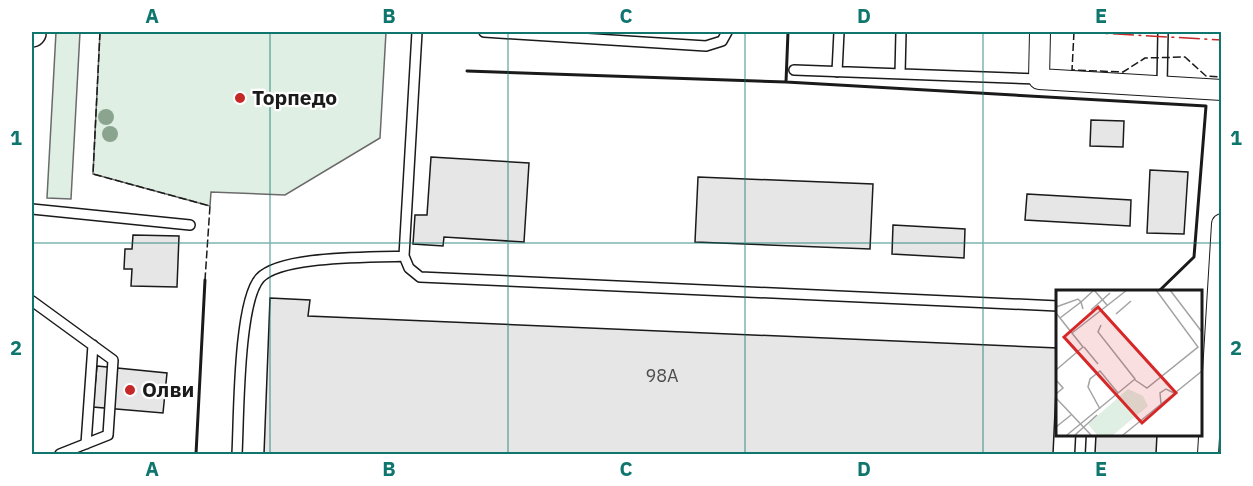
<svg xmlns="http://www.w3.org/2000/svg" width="1253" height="486" font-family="'IBM Plex Sans',sans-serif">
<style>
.green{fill:#e0efe3;stroke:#6a6a6a;stroke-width:1.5}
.building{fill:#e6e6e6;stroke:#1a1a1a;stroke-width:1.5}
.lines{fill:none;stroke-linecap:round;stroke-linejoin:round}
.service-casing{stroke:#1a1a1a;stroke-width:12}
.minor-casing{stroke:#1a1a1a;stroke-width:22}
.secondary-casing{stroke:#1a1a1a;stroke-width:30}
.service{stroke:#fff;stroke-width:9}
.minor{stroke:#fff;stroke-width:20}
.secondary{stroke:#fff;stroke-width:27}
.fence{stroke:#1a1a1a;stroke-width:1.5;stroke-dasharray:8 3;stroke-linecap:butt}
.wall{stroke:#1a1a1a;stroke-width:3}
.power{stroke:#c62828;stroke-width:1.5;stroke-dasharray:21 4.5 3 4.5;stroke-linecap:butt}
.tree{fill:#8aa48f}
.grid{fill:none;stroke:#0f766e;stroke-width:1.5;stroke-opacity:0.55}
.poi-dot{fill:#c62828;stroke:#fff;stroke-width:2}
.labels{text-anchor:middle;stroke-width:4.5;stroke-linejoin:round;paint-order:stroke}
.number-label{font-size:18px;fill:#4d4d4d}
.poi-label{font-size:21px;font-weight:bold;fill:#1a1a1a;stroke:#fff;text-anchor:start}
.inset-road{fill:none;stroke:#a3a3a3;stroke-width:1.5}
.view{fill:#d62828;fill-opacity:0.15;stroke:#d62828;stroke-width:3}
.inset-edge{fill:none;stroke:#1a1a1a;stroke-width:3}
.neatline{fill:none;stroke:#0f766e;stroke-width:2}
.grid-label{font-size:20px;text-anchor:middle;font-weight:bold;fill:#0f766e}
</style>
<rect width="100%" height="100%" fill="#fff"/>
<!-- green -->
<path class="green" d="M56 32H80L71 199 47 198Z
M100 32H386L380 138 285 195 211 192 210 206 93 174Z"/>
<!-- building -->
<path class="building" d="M1091 120 1124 121 1123 147 1090 146Z
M431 157 529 163 524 242 444 237 443 246 413 244 415 215H427Z
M1150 170 1188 172 1184 234 1147 233Z
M698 177 873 184 870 249 695 242Z
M1027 194 1131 200 1130 226 1025 220Z
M893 225 965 229 964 258 892 254Z
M133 235 179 236 177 287 131 286 132 269H124L125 249H132Z
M270 298 310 300 308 316 1058 348 1053 454H264Z
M97 366 167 373 163 413 93 407Z
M1096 434H1157L1156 454H1095Z"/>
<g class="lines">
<!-- service casing -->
<g class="service-casing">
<path id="service" d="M417 32 404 256 409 268 420 277 1058 306
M484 32 706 46 722 41 727 32
M794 70 1039 79
M837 72 839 32
M900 74 901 32
M1162 85 1163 32
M32 209 190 225
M32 301 113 360 108 435 60 454
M86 444 93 345
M237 454C239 419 238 302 260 278 282 255 372 258 404 256
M1080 454 1081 434"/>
</g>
<!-- minor casing -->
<g class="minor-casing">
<path id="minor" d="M1040 32 1039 79 1222 90
M1208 454 1222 224"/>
</g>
<!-- secondary casing -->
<g class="secondary-casing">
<path id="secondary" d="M32 33V32"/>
</g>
<!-- service -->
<use href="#service" class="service"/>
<!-- minor -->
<use href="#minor" class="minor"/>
<!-- secondary -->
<use href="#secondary" class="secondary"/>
<!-- fence -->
<path class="fence" d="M100 32 93 174 210 206 205 280
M1074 32 1072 70 1123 72 1145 58 1185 57 1206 76 1222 77"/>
<!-- wall -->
<path class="wall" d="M467 71 786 82 1206 106 1194 257 1159 291
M786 82 788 32
M196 454 205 280"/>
<!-- power -->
<path class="power" d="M1080 32 1222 40"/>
</g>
<!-- trees -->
<g class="tree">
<circle cx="106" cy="117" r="8"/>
<circle cx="110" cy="134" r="8"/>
</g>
<!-- grid -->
<path class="grid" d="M270 32V454M508 32V454M745 32V454M983 32V454M32 243H1222"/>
<!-- markers -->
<g class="poi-dot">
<circle cx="240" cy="98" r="6"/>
<circle cx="130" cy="390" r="6"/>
</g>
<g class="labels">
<!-- number labels -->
<g class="number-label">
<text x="662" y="382">98А</text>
</g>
<!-- poi labels -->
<g class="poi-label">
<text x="252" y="105">Торпедо</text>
<text x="142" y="397">Олви</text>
</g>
</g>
<!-- overview -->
<g transform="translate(1056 290)">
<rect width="146" height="146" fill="#fff"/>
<path d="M72 99 87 106 92 116 57 145H41L32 134Z" fill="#e0efe3"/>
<path class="inset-road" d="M114 0 146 42M0 17 22 9 25 12 38 0 51 15M35 20 54 3M0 23 27 57 0 80M60 24 75 11M4 28 25 12 27 19M16 43 71 0M28 57 42 74M79 90 91 98 142 57 100 0M0 104 7 98 1 91M0 108 35 145M105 114 104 103 110 99 118 103M44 119 32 97 34 89 44 81 62 103M0 137 15 125M11 145 79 89 42 42 45 35M19 145 41 125M67 145 146 81"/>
<path class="view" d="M42 17 120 103 86 133 8 47Z"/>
<rect width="146" height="146" class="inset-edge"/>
</g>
<!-- border -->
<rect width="1253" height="486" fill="none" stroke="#ffffff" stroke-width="66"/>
<rect x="33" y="33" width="1187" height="420" class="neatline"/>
<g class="grid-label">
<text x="152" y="23">A</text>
<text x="389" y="23">B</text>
<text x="626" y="23">C</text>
<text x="864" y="23">D</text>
<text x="1101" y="23">E</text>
<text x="16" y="145">1</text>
<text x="1236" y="145">1</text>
<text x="16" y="355">2</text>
<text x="1236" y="355">2</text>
<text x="152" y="476">A</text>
<text x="389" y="476">B</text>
<text x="626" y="476">C</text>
<text x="864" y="476">D</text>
<text x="1101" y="476">E</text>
</g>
</svg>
